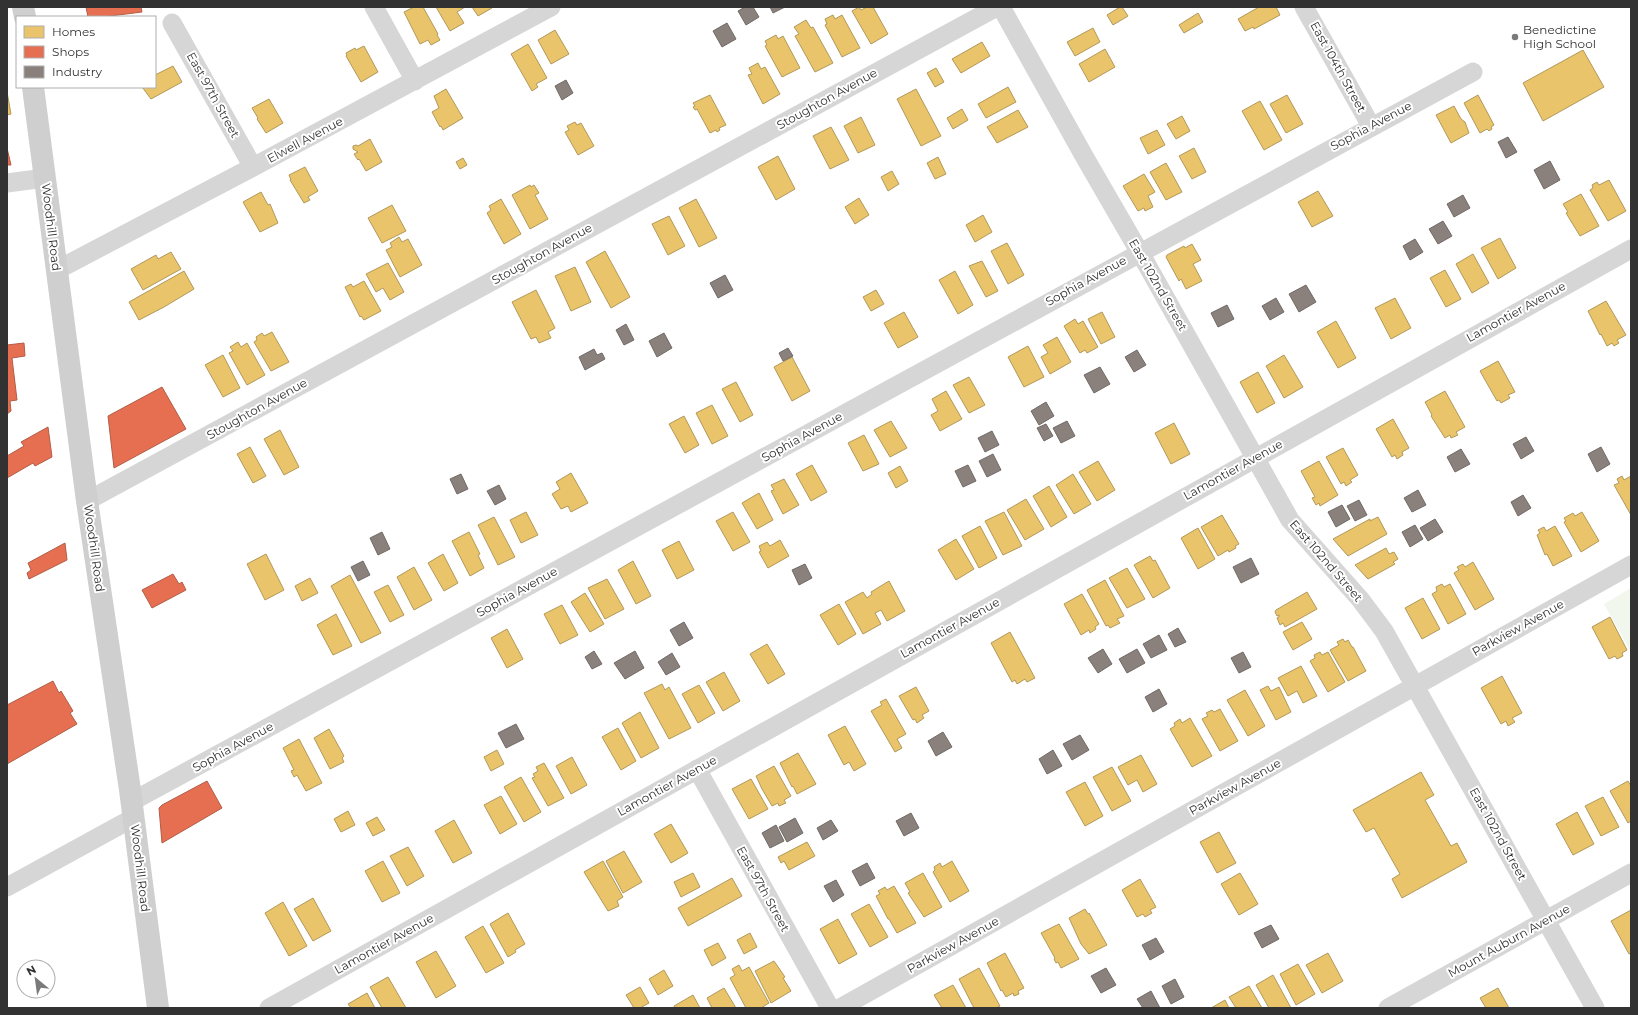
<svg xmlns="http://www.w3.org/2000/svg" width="1638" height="1015" font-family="Montserrat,sans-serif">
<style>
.green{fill:#f1f7ed}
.homes{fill:#e9c46a;stroke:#b29859}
.shops{fill:#e76f51;stroke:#b15d48}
.industry{fill:#8a817c;stroke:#706966}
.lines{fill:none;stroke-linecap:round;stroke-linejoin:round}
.street{stroke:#d6d6d6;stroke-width:19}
.secondary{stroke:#cfcfcf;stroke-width:22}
.poi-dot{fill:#7a7a7a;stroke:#fff;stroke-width:1.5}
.labels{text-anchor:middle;stroke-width:4;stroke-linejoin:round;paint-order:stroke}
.poi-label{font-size:12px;fill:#323232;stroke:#fff;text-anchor:start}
.street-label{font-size:12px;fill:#323232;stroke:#fff}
</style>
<rect width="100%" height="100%" fill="#fff"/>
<!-- green -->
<path class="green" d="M1631 588V652L1604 604Z"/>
<!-- homes -->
<path class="homes" d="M414 7H423L438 34 437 35 440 40 431 45 428 40 420 44 404 12Z
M436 7H465L457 12 464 23 450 31Z
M472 7H491L492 8 478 16Z
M859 7 861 10 867 7H873L888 34 871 44 852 11Z
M1120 7H1122L1128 16 1113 25 1107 15Z
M1259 7H1276L1280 15 1254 29 1253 27 1245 31 1238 19Z
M1198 13 1203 22 1184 33 1179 25Z
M833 15 835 19 842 15 860 48 842 57 825 25 827 24 825 19Z
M806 20 811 28 813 27 833 63 815 72 795 36 799 34 794 27Z
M1093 28 1100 42 1075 56 1067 42Z
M555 30 569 54 551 64 538 40Z
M776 35 778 39 783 36 800 68 782 77 765 46 767 45 765 41Z
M982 42 990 56 961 73 952 59Z
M528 44 547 78 536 84 538 87 532 91 511 54Z
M364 46 378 72 361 82 346 56 347 55 346 53 355 48 356 50Z
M1105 49 1115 67 1089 82 1079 64Z
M1583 50 1604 87 1543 121 1523 83Z
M758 63 761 69 765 67 780 94 763 104 748 75 752 74 749 68Z
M173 66 182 82 151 99 142 87H155V75Z
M936 68 944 82 935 87 927 73Z
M1008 87 1016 102 986 118 978 104Z
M446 89 463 118 443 130 441 126 440 127 432 112 439 108 434 96Z
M916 89 941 136 921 146 897 99Z
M7 92 11 114 7 115Z
M710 95 726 125 719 128 720 130 717 132 716 130 710 133 697 109 695 110 693 107 695 106 693 103Z
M1287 95 1303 124 1286 133 1270 104Z
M1478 95 1494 125 1491 127 1492 129 1489 131 1487 129 1480 133 1464 103Z
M269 99 283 123 266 133 257 119 258 118 252 108Z
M1260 101 1282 140 1264 150 1242 111Z
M1454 106 1461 119 1465 122 1469 133 1451 143 1436 115Z
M962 109 968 120 953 129 947 118Z
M1018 110 1028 127 997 143 987 127Z
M1182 116 1190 131 1176 139 1167 124Z
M861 117 875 145 858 153 844 126Z
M575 122 577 125 581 123 594 146 578 155 565 132 569 130 567 126Z
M831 127 849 160 830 169 813 136Z
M1157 130 1165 145 1148 154 1140 138Z
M370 139 382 162 366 171 359 159 358 160 354 154 358 152 353 149V146L356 145 358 146Z
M1194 148 1206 172 1192 179 1179 156Z
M778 156 795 189 776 200 758 167Z
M938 157 946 174 935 179 927 163Z
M463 158 467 165 460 169 456 162Z
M1166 163 1182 192 1166 200 1150 172Z
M305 167 318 191 308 197 310 200 304 203 290 180H291L289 175Z
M892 171 899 184 888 191 881 177Z
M1144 174 1155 192 1148 196 1153 207 1145 211 1144 208 1138 211 1123 186Z
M1609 180 1626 211 1608 221 1590 190 1593 188 1592 185 1597 182 1599 185Z
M530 185 531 187 534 185 539 193 535 195 548 219 530 229 512 195Z
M1318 191 1333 216 1312 227 1298 202Z
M261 192 268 205 270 204 278 223 260 232 243 202Z
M1581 194 1599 226 1580 236 1566 213 1568 212 1563 204Z
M859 198 869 215 855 224 845 207Z
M501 199 521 234 504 244 487 213 491 210 489 206Z
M696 199 717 238 699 247 679 208Z
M392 205 406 231 382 243 368 218Z
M983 215 992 232 975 242 966 225Z
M669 216 685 246 668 255 652 224Z
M399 237 402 242 408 239 422 265 400 277 386 250 392 247 390 243Z
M1500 238 1516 268 1498 279 1481 248Z
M1007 243 1024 275 1008 284 991 251Z
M1192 244 1201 260 1193 264 1202 281 1186 289 1181 279 1179 281 1166 257 1167 255 1184 246 1185 248Z
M605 251 630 297 611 308 586 262Z
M171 252 181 269 143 290 131 269 156 255 158 259Z
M1473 254 1489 283 1472 293 1456 264Z
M982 261 998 291 986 297 969 266Z
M388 263 404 292 390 300 383 288 376 292 366 274Z
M575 267 591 302 571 311 555 276Z
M1445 270 1461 299 1446 307 1430 278Z
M184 271 194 289 164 307 139 320 129 302Z
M955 271 973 305 958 314 939 280Z
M364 281 381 311 364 320 361 316 360 317 345 287 351 284 353 287Z
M536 290 555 328 548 332 551 338 539 343 536 337 531 339 512 302Z
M876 290 884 304 871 311 863 297Z
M1395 298 1411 328 1391 339 1375 308Z
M1606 301 1626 335 1617 340 1619 343 1614 346 1612 343 1607 346 1601 334 1600 335 1588 311Z
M904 312 918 337 898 348 884 323Z
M1102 312 1115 337 1101 344 1088 319Z
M1075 319 1078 324 1083 321 1098 347 1087 353 1085 350 1080 353 1064 326Z
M1336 321 1356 358 1338 368 1317 332Z
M272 332 289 362 271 371 254 342 257 340 256 337 262 333 264 336Z
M1057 337 1071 362 1050 374 1041 357 1048 353 1043 345Z
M238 342 241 347 247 343 265 375 247 385 229 353 233 351 230 347Z
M1028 346 1044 377 1024 387 1008 357Z
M223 355 240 388 223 397 205 365Z
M1284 355 1303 387 1284 398 1266 366Z
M792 357 810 391 792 401 774 367Z
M1498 361 1515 392 1508 395 1510 398 1501 403 1499 400 1497 401 1480 371Z
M1258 372 1275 403 1257 413 1240 382Z
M969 377 985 405 969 413 953 385Z
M736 382 753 415 740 422 722 389Z
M946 391 962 419 940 431 931 415 938 411 932 399Z
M1445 391 1465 427 1456 432 1458 435 1451 438 1450 435 1445 438 1431 416 1432 415 1425 402Z
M712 405 728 436 712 444 696 413Z
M684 416 699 445 685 453 669 424Z
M1393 419 1409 448 1402 452 1403 455 1397 459 1395 455 1392 457 1376 429Z
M891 421 907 448 890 457 874 430Z
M1174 423 1190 454 1171 464 1155 433Z
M280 430 299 467 284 475 264 439Z
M864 435 879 464 863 471 848 443Z
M250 447 266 476 253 483 237 454Z
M1343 448 1358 475 1350 480 1352 482 1346 486 1344 482 1341 484 1326 457Z
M1098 461 1115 490 1097 501 1079 472Z
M1319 461 1338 495 1320 506 1319 503 1316 505 1312 498 1315 497 1301 471Z
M812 465 827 492 811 501 796 474Z
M900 466 908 481 896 488 888 473Z
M571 473 588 503 571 512 568 506 561 509 552 494 560 489 556 482Z
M1073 474 1091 504 1074 514 1056 485Z
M1622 476 1624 480 1631 476V515L1614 485 1619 483 1617 479Z
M784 479 799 505 783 514 771 491 774 490 771 485Z
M1049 486 1067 517 1051 527 1033 496Z
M759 493 773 520 757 529 742 503Z
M1026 499 1044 529 1025 540 1007 510Z
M526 512 538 535 521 543 510 520Z
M733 512 750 542 733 551 716 521Z
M1004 512 1022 546 1003 555 985 521Z
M1582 512 1599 541 1581 552 1564 522 1566 521 1564 518 1573 513 1575 516Z
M1222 515 1239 544 1235 546 1236 548 1229 552 1228 550 1218 556 1201 527Z
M494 517 515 557 498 565 478 525Z
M1378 517 1387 534 1348 556 1333 539 1370 519V521Z
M980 526 997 558 979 568 962 536Z
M1555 526 1572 556 1553 566 1547 554 1545 555 1537 535 1540 533 1538 530 1544 527 1546 531Z
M1198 528 1215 559 1198 569 1181 538Z
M469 532 480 554 478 555 484 568 470 576 452 541Z
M956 539 974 569 956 580 938 550Z
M780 540 789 556 768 568 759 552 761 551 759 546 767 542 770 546Z
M679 541 694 570 677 579 662 550Z
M1386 548 1389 554 1394 552 1398 559 1393 562 1395 564 1368 579 1355 565Z
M266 554 284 590 265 600 247 564Z
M443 554 458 583 444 591 428 563Z
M1150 556 1153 561 1155 560 1170 588 1153 598 1134 565Z
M633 561 651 596 636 604 618 570Z
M1473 562 1494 599 1475 610 1454 573 1459 570 1457 567 1463 564 1465 567Z
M414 567 432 600 414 610 397 577Z
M1127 568 1145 599 1127 608 1109 578Z
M350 575 381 633 361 643 331 586Z
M310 578 318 593 302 601 295 586Z
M607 579 624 609 605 619 588 588Z
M1105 580 1124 616 1117 619 1120 623 1110 628 1108 625 1106 626 1087 590Z
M889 581 905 611 887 621 881 610 875 613 881 624 863 634 845 602 863 592 867 598 872 594 871 592Z
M1442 584 1444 587 1450 584 1466 614 1448 624 1432 594 1437 591 1436 587Z
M388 585 404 615 390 622 374 592Z
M1307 592 1317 609 1285 627 1283 623 1280 625 1277 618 1279 617V615L1277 616 1275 612 1276 610Z
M585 593 604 624 590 632 571 602Z
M1082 594 1099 624 1095 627 1096 629 1090 633 1089 630 1081 635 1064 604Z
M1423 598 1440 629 1422 639 1405 608Z
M839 604 856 634 838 645 820 615Z
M562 605 578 635 560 644 544 614Z
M336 614 352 646 333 655 317 625Z
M1610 617 1627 650 1622 653 1623 656 1617 659 1615 656 1609 659 1592 627Z
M1302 622 1312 639 1293 650 1283 632Z
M507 629 523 659 507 668 491 638Z
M1010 632 1035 678 1027 682 1025 679 1017 684 1015 680 1012 682 991 643Z
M1343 639 1345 642 1348 640 1352 647H1353L1366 671 1348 681 1330 650 1339 645 1337 642Z
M767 644 785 674 768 684 750 654Z
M1320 652 1322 655 1328 652 1345 682 1328 692 1310 661 1315 658 1314 655Z
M1301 666 1317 696 1303 703 1297 691 1288 696 1278 678Z
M724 672 740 701 723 711 706 682Z
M1502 676 1522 713 1512 718 1515 722 1508 726 1506 721 1501 724 1481 688Z
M662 684 665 690 669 687 691 728 669 739 644 693Z
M699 685 715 713 698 723 682 694Z
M1268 686 1271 691 1279 687 1291 712 1276 720 1260 690Z
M916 687 929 711 922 715 924 718 917 723 915 719 913 720 899 696Z
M1245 690 1265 726 1248 736 1227 700Z
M886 699 906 734 897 739 902 748 895 752 871 711 882 705 880 702Z
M1220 709 1238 741 1220 751 1202 719 1208 716 1206 713 1212 710 1214 712Z
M640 712 659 748 641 758 622 723Z
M1190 718 1212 756 1192 767 1170 729 1175 726 1174 723 1180 719 1182 723Z
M845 726 866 764 854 771 849 762 844 765 828 735Z
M618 728 636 761 621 770 602 737Z
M329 729 344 756 342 758 344 762 330 769 314 738Z
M299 739 322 783 306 791 297 775 294 777 291 771 294 770 283 748Z
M497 750 504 764 491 771 484 757Z
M798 753 816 784 797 794 793 786 792 787 780 763Z
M1141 755 1157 784 1143 792 1137 780 1128 785 1118 767Z
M572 757 587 785 571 794 556 766Z
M544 763 564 798 548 806 532 778 535 777 533 774 538 771 536 767Z
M774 766 791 796 784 800 786 803 779 806 778 803 772 806 762 789 756 776Z
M1112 767 1131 801 1112 811 1093 777Z
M1421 772 1434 795 1425 800 1451 846 1457 843 1467 862 1402 898 1392 879 1400 874 1374 828 1366 832 1353 810Z
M521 777 541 812 524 822 504 787Z
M751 779 768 809 749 819 732 789Z
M1628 781 1631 786V821L1628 823 1610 791Z
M1085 782 1103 816 1085 826 1066 792Z
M501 796 517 824 500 834 484 805Z
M1603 797 1619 827 1601 836 1585 806Z
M348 811 355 825 341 832 334 819Z
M1577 812 1594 844 1573 855 1556 824Z
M377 817 385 830 373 836 366 823Z
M454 820 472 853 453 863 435 831Z
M671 824 688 853 671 863 654 834Z
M1219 832 1236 863 1217 873 1200 842Z
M807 842 815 856 789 870 784 861 781 863 778 857Z
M408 847 424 876 407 886 390 856Z
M624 851 642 882 623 893 606 861Z
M383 861 400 893 382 902 365 871Z
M603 861 623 897 617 901 619 906 608 911 584 872Z
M952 861 969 891 950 902 933 872 935 870 934 867 940 863 942 867Z
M693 873 700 887 681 897 674 882Z
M923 873 942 907 924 917 908 893 910 892 905 883Z
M1240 873 1258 904 1239 915 1221 884Z
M732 878 742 896 688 926 678 908Z
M1140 879 1156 907 1150 910 1152 913 1145 917 1143 914 1137 917 1122 890Z
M894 886 916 923 897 933 889 919H888L876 896 880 894 878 891 885 887 887 890Z
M313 898 331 931 313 941 294 909Z
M283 902 307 946 289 956 265 913Z
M869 904 888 937 870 947 851 914Z
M1085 909 1088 914 1089 913 1107 945 1089 954 1081 944 1069 918Z
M1631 910V953L1629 954 1611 921Z
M508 913 525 944 515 950 516 952 508 957 490 924Z
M838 919 857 954 839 964 820 929Z
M1059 924 1079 959 1061 968 1058 962 1056 963 1054 959 1055 958 1041 933Z
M483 926 504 963 486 973 465 937Z
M750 933 757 947 744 954 737 940Z
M718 943 726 958 712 966 704 950Z
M436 951 456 986 436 998 416 962Z
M1005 953 1024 988 1018 991 1019 994 1014 996 1013 993 1006 997 1002 990 1001 991 987 963Z
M1328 953 1343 981 1322 993 1306 965Z
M774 961 785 977 783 978 791 991 771 1003 755 971Z
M1298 964 1315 994 1296 1005 1280 974Z
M739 965 742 971 749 967 769 1003 761 1008H746L730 978 735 975 732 969Z
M979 968 1000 1006 996 1008H974L959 979Z
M664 970 673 986 658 995 649 979Z
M1273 975 1291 1008H1269L1256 985Z
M388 977 406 1008H382L370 987Z
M953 985 966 1008H942L934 995Z
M1249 986 1262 1008H1236L1229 997Z
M640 987 649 1003 640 1008H634L626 995Z
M724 988 736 1008H712L707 998Z
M1498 988 1509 1008H1486L1480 998Z
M367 993 375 1008H351L348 1004Z
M693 995 700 1008H675L674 1006Z
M1225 1000 1229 1008H1211Z"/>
<!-- shops -->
<path class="shops" d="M86 7H141L142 12 102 17H88Z
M7 148 11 165H7Z
M24 343 25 356 12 358 17 400 10 401 11 411 7 414V345Z
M162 387 186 429 114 468 108 416Z
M48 427 52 457 35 466 33 463 7 478V456L24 446 21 442Z
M65 543 67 560 29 579 27 573 31 570 28 563Z
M173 574 179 584 182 582 186 590 152 608 142 590Z
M53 681 59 693 61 691 73 711 70 713 77 724 7 764V705Z
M207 781 222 808 162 843 159 808 162 805Z"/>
<!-- industry -->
<path class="industry" d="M745 7H753L759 17 746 25 738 11Z
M770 7H785L773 13Z
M727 23 736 39 722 47 713 31Z
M566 80 573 93 562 100 555 86Z
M1508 137 1517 152 1506 158 1498 142Z
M1550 161 1560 180 1544 189 1534 170Z
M1463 195 1470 208 1454 217 1447 204Z
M1443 221 1452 236 1438 244 1429 229Z
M1415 239 1423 252 1410 260 1403 246Z
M725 275 733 290 718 298 710 283Z
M1306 285 1316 302 1299 312 1289 294Z
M1276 298 1284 312 1270 320 1262 306Z
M1227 305 1234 319 1218 327 1211 313Z
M626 324 634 340 624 345 616 330Z
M664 333 672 348 657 357 649 341Z
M788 348 793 356 783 361 779 353Z
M594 349 597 355 602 353 605 359 585 370 579 357Z
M1137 350 1146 365 1134 372 1125 357Z
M1100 367 1110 384 1094 393 1084 375Z
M1046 402 1054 416 1039 425 1031 411Z
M1067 421 1075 436 1061 443 1053 428Z
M1046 424 1053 436 1044 441 1037 428Z
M992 431 999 445 985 452 978 438Z
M1526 437 1534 451 1521 459 1513 444Z
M1601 447 1610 464 1597 472 1588 454Z
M1461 449 1470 464 1455 472 1447 457Z
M993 454 1001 470 987 477 979 461Z
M968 465 976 481 963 487 955 471Z
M461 474 468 489 457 494 450 479Z
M499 485 506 499 495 505 487 491Z
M1418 490 1426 505 1412 512 1404 498Z
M1523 495 1531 508 1518 516 1511 502Z
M1359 500 1367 515 1355 521 1347 506Z
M1342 505 1350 519 1336 527 1328 512Z
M1435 519 1443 532 1428 541 1420 528Z
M1415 525 1423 539 1410 547 1402 532Z
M382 532 390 549 378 555 370 538Z
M1251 558 1259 574 1241 583 1233 567Z
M363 561 370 575 358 581 351 567Z
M805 564 812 578 799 585 792 570Z
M684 622 693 638 679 646 670 630Z
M1178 628 1186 642 1175 647 1168 634Z
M1159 635 1167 650 1151 658 1143 644Z
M1103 649 1112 664 1098 673 1088 658Z
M1137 649 1145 663 1127 673 1119 659Z
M594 651 602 664 592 669 585 657Z
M635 651 644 668 625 679 614 663Z
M1243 652 1251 667 1239 673 1231 658Z
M672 653 680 667 666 675 658 662Z
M1159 689 1167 704 1153 712 1145 697Z
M516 724 524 739 506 748 498 733Z
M943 732 952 747 936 756 928 741Z
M1080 735 1089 750 1072 760 1063 744Z
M1053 750 1062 766 1047 774 1039 759Z
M911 813 919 828 904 836 896 821Z
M795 818 803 833 787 842 779 827Z
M831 820 838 831 823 840 817 828Z
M776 825 784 841 770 848 762 833Z
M867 863 875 878 860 886 852 871Z
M836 880 844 895 833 902 824 886Z
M1271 925 1279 939 1262 948 1254 933Z
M1156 938 1164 952 1150 960 1142 945Z
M1106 968 1116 985 1101 993 1091 976Z
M1175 979 1184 997 1171 1004 1162 986Z
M1151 991 1160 1008H1143L1137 999Z"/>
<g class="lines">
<!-- street -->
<path class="street" d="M374 7 415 81
M1001 7 1084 156 1147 265 1290 520 1360 599 1384 631 1595 1008
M1304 7 1371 126
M172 23 253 167
M7 183 45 178
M57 270 253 167 551 7
M87 501 997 7
M697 769 830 1008
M131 802 1473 72
M7 887 133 818
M269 1008 1631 249
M840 1008 1631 565
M1388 1008 1631 873"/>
<!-- secondary -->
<path class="secondary" d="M23 7 25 17
M33 87 87 501 130 790 158 1008"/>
</g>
<!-- markers -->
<circle class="poi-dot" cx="1515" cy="37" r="4"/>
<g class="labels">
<!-- poi labels -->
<g class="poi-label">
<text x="1523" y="34">Benedictine<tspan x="1523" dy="14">High School</tspan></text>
</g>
<!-- street labels -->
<g class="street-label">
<text transform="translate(1338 67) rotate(61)" y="4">East 104th Street</text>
<text transform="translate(213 95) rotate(61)" y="4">East 97th Street</text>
<text transform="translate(827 99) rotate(-29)" y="4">Stoughton Avenue</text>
<text transform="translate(1371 126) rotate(-28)" y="4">Sophia Avenue</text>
<text transform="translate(305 140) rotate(-28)" y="4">Elwell Avenue</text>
<text transform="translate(51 227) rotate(83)" y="4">Woodhill Road</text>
<text transform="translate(542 254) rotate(-29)" y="4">Stoughton Avenue</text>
<text transform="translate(1086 281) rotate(-29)" y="4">Sophia Avenue</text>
<text transform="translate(1158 285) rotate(60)" y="4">East 102nd Street</text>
<text transform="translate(1516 312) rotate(-29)" y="4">Lamontier Avenue</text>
<text transform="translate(257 409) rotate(-29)" y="4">Stoughton Avenue</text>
<text transform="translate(802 437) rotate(-29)" y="4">Sophia Avenue</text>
<text transform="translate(1233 470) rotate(-29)" y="4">Lamontier Avenue</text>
<text transform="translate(94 548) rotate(82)" y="4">Woodhill Road</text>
<text transform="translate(1326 561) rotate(49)" y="4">East 102nd Street</text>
<text transform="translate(517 592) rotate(-29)" y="4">Sophia Avenue</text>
<text transform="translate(950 628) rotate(-29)" y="4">Lamontier Avenue</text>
<text transform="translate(1518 628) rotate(-29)" y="4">Parkview Avenue</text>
<text transform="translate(233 747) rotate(-29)" y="4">Sophia Avenue</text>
<text transform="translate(667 786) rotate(-29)" y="4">Lamontier Avenue</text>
<text transform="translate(1235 787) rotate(-29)" y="4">Parkview Avenue</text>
<text transform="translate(1498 834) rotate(61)" y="4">East 102nd Street</text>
<text transform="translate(140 868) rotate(83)" y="4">Woodhill Road</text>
<text transform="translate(763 889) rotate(61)" y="4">East 97th Street</text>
<text transform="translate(1509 941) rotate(-29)" y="4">Mount Auburn Avenue</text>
<text transform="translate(384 944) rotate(-29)" y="4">Lamontier Avenue</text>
<text transform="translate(953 945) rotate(-29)" y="4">Parkview Avenue</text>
</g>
</g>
<!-- border -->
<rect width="1638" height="1015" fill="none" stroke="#323232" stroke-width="16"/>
<!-- legend -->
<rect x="16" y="16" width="140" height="72" fill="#ffffff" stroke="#adadad"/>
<rect x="24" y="26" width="20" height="12" fill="#e9c46a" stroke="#adadad"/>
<text x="52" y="36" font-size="12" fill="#323232">Homes</text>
<rect x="24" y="46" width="20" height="12" fill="#e76f51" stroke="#adadad"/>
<text x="52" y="56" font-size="12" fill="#323232">Shops</text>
<rect x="24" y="66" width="20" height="12" fill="#8a817c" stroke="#adadad"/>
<text x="52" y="76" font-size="12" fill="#323232">Industry</text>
<!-- north arrow -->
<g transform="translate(36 979) rotate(331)"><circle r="19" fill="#ffffff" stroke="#adadad"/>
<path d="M0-3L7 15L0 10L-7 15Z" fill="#7a7a7a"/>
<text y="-6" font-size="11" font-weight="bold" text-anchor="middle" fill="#323232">N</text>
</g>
</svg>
